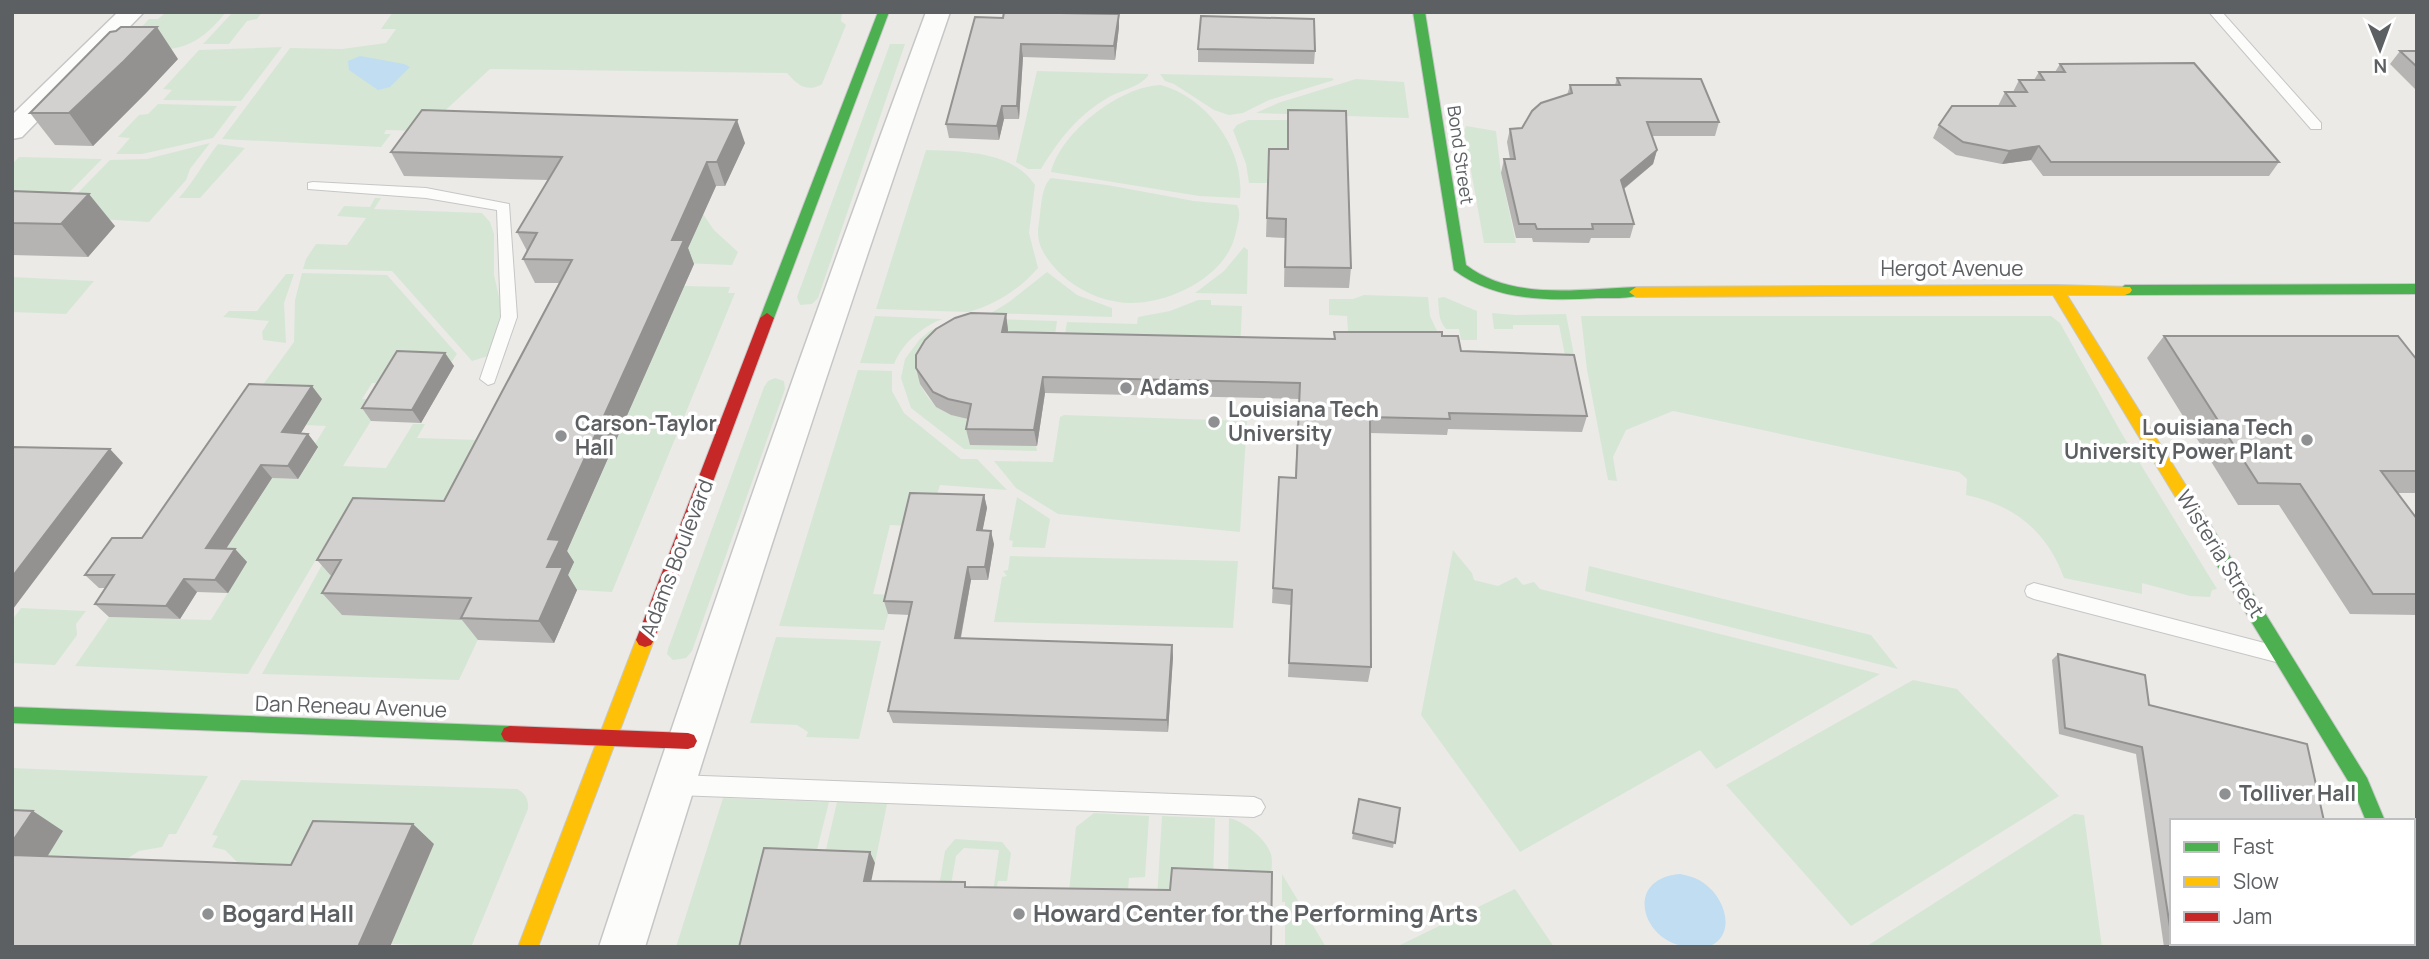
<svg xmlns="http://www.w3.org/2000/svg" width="2429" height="959" font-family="Manrope,sans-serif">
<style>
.green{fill:#d6e6d4}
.water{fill:#c0ddf1}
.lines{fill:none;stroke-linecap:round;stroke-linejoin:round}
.lane-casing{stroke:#c6c6c6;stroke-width:2}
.street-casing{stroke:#c6c6c6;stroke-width:3}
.fast-casing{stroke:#c8c8c8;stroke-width:2}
.slow-casing{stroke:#c8c8c8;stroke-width:2}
.jam-casing{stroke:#c8c8c8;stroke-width:2}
.lane{fill:#fcfcfb;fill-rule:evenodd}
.street{fill:#fcfcfb;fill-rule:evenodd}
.fast{fill:#4caf50;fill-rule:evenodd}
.slow{fill:#ffc107;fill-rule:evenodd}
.jam{fill:#c62828;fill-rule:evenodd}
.wall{fill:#b5b4b2}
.shaded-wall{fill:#939291}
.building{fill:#d2d1cf;stroke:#939291;stroke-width:2}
.poi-dot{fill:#8f9091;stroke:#fff;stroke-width:2.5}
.labels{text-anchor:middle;stroke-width:7;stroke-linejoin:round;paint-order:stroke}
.far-street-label{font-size:18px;fill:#5d6063;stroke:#fff}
.street-label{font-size:21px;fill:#5d6063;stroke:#fff}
.poi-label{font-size:21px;font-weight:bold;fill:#5d6063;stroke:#fff;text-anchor:start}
.near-poi-label{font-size:24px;font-weight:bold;fill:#5d6063;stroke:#fff;text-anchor:start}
</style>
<rect width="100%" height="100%" fill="#ebeae7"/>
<!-- green -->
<path class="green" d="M226 12C192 55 170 50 119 51L149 19H158L164 14Z
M233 12H262L257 19 247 21 229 44H203Z
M393 12H838L842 14 841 21 846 25 822 84C808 93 797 85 787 73L490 69 423 131 386 130 384 134H391L381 147 222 139 290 48 342 49 386 43 396 29H381Z
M890 44H905L818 298 812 304 800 305 797 297Z
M282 47 241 101 163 100 172 90 163 89 199 50Z
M1037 71 1148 74V76C1139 87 1122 90 1109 97 1078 115 1060 138 1041 169H1028L1016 162Z
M1160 74 1332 78 1334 80 1269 100 1243 113 1229 115 1214 110 1174 84 1165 81Z
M1356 79 1404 82 1409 118 1256 113 1278 103Z
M1161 85C1208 98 1245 150 1240 198L1199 196 1051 172C1061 132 1120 86 1161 85Z
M158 104 237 106 213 138 142 154H116L130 138 118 137 139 115 148 114Z
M1248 120H1308L1287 169 1269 168 1268 183H1249L1246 164 1233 130 1237 125Z
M1466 126 1496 131 1501 173 1516 243H1484L1464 132Z
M210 143 190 169 186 180 149 222 83 218 60 211 110 160 147 159Z
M218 144 245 148 200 198H179C194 181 204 162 218 144Z
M926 150C961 151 1013 151 1035 185L1029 233 1038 268C1020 289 996 304 969 312L876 309Z
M19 157 102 159 51 211 12 215V164Z
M1051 178 1107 185 1194 201 1237 205C1242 214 1237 226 1235 236 1225 277 1169 304 1129 303 1101 302 1072 288 1054 267 1043 254 1035 241 1039 223 1041 210 1041 186 1051 178Z
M375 198H381L374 209 482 213 490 222 494 234V275L502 310 488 356 472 361 392 271 303 269 306 259 316 244 347 245 366 218 337 216 344 206 370 207Z
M701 211 714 230 738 252 732 265 681 263Z
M1244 247 1248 250 1247 294 1195 293 1224 271Z
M1047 272 1077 295 1112 308V317L991 313 1009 302Z
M302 273 387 275 457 354 450 364 390 362 376 383H372L362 399 384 400 343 466 386 468 413 424H425L417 438 479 440 460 524 428 516 343 514 248 674 75 666 109 617 211 620 246 563 218 561 272 478 298 479 318 448 313 447 326 426 306 425 322 399 254 397 294 342 295 300Z
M286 274H294L284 303 286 343 263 340 262 332 269 321 223 317 229 311H257Z
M12 277 94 281 66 314 12 312Z
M684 286 730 287 728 293H735L612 592 562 589 549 561 561 533H575Z
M1364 295 1428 297 1430 316 1438 333 1349 348 1347 316 1329 315V299H1353Z
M1444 297 1477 311V340H1461L1459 329H1446C1438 320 1439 310 1438 298Z
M1198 300H1211V305L1242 306 1240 353 1063 346 1067 322 1137 324 1138 317 1170 311Z
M1492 313 1515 315 1566 314 1575 360H1566L1559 325H1513V329H1494Z
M875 316 942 319C921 328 903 342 894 364L860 363Z
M1581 316H2051L2060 323 2122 434 2217 589 2212 590 2210 597 2190 596 2142 583V594L2064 578C2047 531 2014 505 1966 495L1967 479 1959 472 1673 411 1626 430 1613 457 1617 481 1608 480 1587 370Z
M958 319 920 370V384L927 396 936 407 951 415 975 418 1036 446 1037 451 964 449 911 408 901 378 905 359 920 339 931 330Z
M989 319 1057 321 1053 349 1005 348Z
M858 370 892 371V391L904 413 961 459H977L1007 490 940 485 937 494 909 526 890 525 873 594 893 595 884 630 779 626Z
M775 378 784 381 785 389 692 651 686 658 673 660 667 654 668 649 764 387 768 381Z
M1064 415 1247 421 1240 532 1058 514 1016 488 994 461 1053 462 1060 417Z
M1017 497 1050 519 1045 548 1012 547 1013 541 1009 540Z
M1453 550 1472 573 1474 580 1498 586 1516 577 1523 585 1534 582 1540 589 1880 674 1716 769 1700 750 1520 852 1421 715Z
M1010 556 1238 561 1233 628 994 622 1002 577 1007 576 1003 571 1008 570Z
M323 563 487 620 459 680 262 674Z
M1589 566 1871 635 1898 669 1585 591Z
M21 608 86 611 76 624 77 635 55 665 12 663V620Z
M776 637 881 641 859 739 806 737 808 732 797 725 750 723Z
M1913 680 1957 689 2059 796 1851 926 1726 785Z
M12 768 208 776 176 834H169L162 847 139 851 115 867 36 875 12 830Z
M241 780 517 789C525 793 529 799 528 809L471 947 391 944 434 844 315 884 242 867 225 850 212 847 218 836 212 835Z
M723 798 829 802 815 858 749 947H676Z
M837 802 887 804 875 863 824 858Z
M1094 813 1149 816 1145 877 1129 878 1127 901 1068 900 1076 827Z
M2074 814 2084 815 2102 947 1867 946Z
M1162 816 1215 818 1213 880 1169 930 1155 931Z
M1229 818C1244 821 1266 839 1271 854 1273 862 1271 874 1271 883L1228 881Z
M955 839 1002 842 1011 853 1007 881H998L996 892H993L999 850 964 848 956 856 951 885 969 886 968 893 938 892 945 851Z
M1282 874 1326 947H1285V902H1282Z
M1515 889 1554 947H1396Z"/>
<!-- water -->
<path class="water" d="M360 56 404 64 410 67 390 87 378 90 349 70 348 61Z
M1680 874C1689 876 1698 878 1705 884 1723 897 1736 929 1714 944 1708 948 1701 947 1693 947 1643 947 1621 879 1680 874Z"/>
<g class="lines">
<!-- lane casing -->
<g class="lane-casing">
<path id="lane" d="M2209 12H2222L2321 123V129H2311Z
M313 182 426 188 509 204 517 317 494 383 488 385 480 379 501 317 497 210 426 198 308 189V183Z
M2034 583 2276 646 2283 648 2286 654 2283 660 2276 662 2034 599 2027 596 2025 591 2027 586Z
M676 775 1254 797 1261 800 1265 807 1261 814 1254 817 676 795 669 792 666 785 669 778Z"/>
</g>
<!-- street casing -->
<g class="street-casing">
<path id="street" d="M118 12H144L22 137 12 139V115Z
M926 12H950C843 322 741 633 645 947H599C702 633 811 322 926 12Z
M2413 896 2417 898V947H2406L2401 943H2413Z"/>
</g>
<!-- fast casing -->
<g class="fast-casing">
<path id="fast" d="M878 12H889L774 318 767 323 762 321 760 318Z
M1413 12H1425L1466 265C1513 301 1580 289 1636 287L1643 292 1641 295C1627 299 1611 298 1597 298 1547 301 1495 301 1454 270Z
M2417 284V294L2125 295 2118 290 2125 285Z
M2207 528 2213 529 2367 778 2385 821H2366L2353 789 2201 539 2199 534 2201 529Z
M12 707 510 726 516 728 519 734 516 740 510 742 12 723Z"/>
</g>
<!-- slow casing -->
<g class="slow-casing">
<path id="slow" d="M2057 285 2130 287 2132 290 2130 293 2125 295H2067L2213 529 2215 534 2213 539H2201L2053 295 1636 297 1629 292 1636 287Z
M645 633 651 635 654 640 538 947H518L636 640 639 635Z"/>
</g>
<!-- jam casing -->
<g class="jam-casing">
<path id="jam" d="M767 313 774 318 654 640 651 645 645 647 639 645 636 640 760 318Z
M510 726 688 733 694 735 697 741 694 747 688 749 510 742 504 740 501 734 504 728Z"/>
</g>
<!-- lane -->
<use href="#lane" class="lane"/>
<!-- street -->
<use href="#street" class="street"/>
<!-- fast -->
<use href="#fast" class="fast"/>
<!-- slow -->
<use href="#slow" class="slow"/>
<!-- jam -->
<use href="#jam" class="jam"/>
</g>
<!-- wall -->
<path class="wall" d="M1119 14V27L1115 60 1023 57 1019 119H1004L999 140 949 138 946 124 1003 18Z
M1198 49 1315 51 1314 64 1198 62Z
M2400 51H2417V91L2390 64Z
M178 59 146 93 93 146 55 145 30 113Z
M2060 64 2279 162 2269 176H2043L2031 160 2002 164 1956 155 1933 138 1939 125 1998 106 2005 92H2013L2019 80H2034L2039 72H2055Z
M1617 78 1719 122 1715 136H1652L1657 150 1653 164 1624 189 1634 224 1630 238H1591L1589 243 1533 242 1532 238H1516L1501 173 1504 159H1510L1507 142 1510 129 1522 128 1567 95 1570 85H1615Z
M1288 110 1351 268 1349 288 1284 287 1285 238 1266 237 1269 149H1287Z
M745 143 725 186H716L688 248 694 264 567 551 574 562 568 575 577 590 554 643 478 640 462 620 342 615 322 593 332 577 317 560 444 501 559 283H535L523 259 527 251 517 232 548 180 404 176 391 152Z
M12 191 115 226 88 257 12 255Z
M1006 314 1008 332 1334 339V332L1442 336 1461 351 1587 416 1582 432 1448 429 1447 435 1370 433 1371 667 1368 682 1288 677 1291 605 1272 603 1279 477 1295 478 1299 399 1045 393 1037 446 970 445 966 429 968 419 951 415 936 407 920 384 916 368Z
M2164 336 2417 360V493H2397L2417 519V615L2350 614 2279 505H2238L2147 358Z
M445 353 454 366 421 423 371 421 362 408Z
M322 399 300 434H308L318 447 298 479 272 478 226 549H235L247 562 228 593 197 592 180 619 109 617 95 604 106 588H99L85 575 142 538Z
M984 495 987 508 982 531 994 544 988 580H971L961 638 1172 645 1173 657 1168 732 893 723 888 711 910 615 888 614 884 601Z
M2058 654 2149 705 2352 947H2164L2136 754 2059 734 2052 660Z
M1359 799 1400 808 1393 848 1352 839Z"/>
<!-- shaded-wall -->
<path class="shaded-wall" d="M1119 14V27L1115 60 1114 46Z
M157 27 178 59 146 93 93 146 69 113Z
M1021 44 1023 57 1019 119 1017 106Z
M1002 106 1004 119 999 140 997 126Z
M737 120 745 143 725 186 717 162Z
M2039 146 2031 160 2002 164 2009 151Z
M1657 150 1653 164 1617 194 1621 180Z
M707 162 716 186 688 248 694 264 567 551 574 562 568 575 577 590 554 643 539 621 548 539 672 240Z
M89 194 115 226 88 257 61 224Z
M1006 314 1008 330 1005 348 1002 332Z
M445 353 454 366 421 423 412 410Z
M1043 377 1045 393 1037 446 1034 430Z
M312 386 322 399 293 446 282 432Z
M308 434 318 447 298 479 288 466Z
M110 449 123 463 13 609 12 577Z
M261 465 272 478 218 561 206 548Z
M984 495 987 508 980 544 977 530Z
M991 531 994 544 988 580 985 567Z
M235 549 247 562 228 593 215 580Z
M968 567 971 580 958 651 955 638Z
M184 579 197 592 180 619 166 606Z
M1172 645 1173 657 1168 732 1167 720Z
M33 811 63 831 36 875 12 860V842Z
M413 824 434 844 390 947H358Z
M870 852 875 863 869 892 864 881Z"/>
<!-- building -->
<path class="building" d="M1004 12 1119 14 1114 46 1021 44 1017 106H1002L997 126 946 124 975 17 1003 18Z
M1201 16 1314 19 1315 51 1198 49Z
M121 27H157L124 61 69 113H30L110 32 116 31Z
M2400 51H2417V67Z
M2194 63 2279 162H2051L2039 146 2009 151 1963 142 1939 125 1952 106H2015L2005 92H2027L2019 80H2044L2039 72H2065L2060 64Z
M1617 78 1701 79 1719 122H1647L1657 150 1621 180 1634 224H1592L1593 229H1537L1535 224H1519L1504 159H1515L1510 129 1522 128 1532 111 1541 103 1572 93 1570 85H1620Z
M422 110 737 120 717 162H707L672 240H684L548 539 560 540 547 567H563L539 621 461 618 471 598 322 593 341 560H317L353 498 444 501 572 260 523 259 537 233 517 232 562 157 391 152Z
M1288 110 1346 111 1351 268 1285 267 1286 219 1267 218 1269 149H1288Z
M12 191 89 194 61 224 12 223Z
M971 313 1006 314 1002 332 1335 339 1334 332H1442V336H1458L1461 351 1574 355 1587 416 1449 413 1450 419 1370 417 1371 667 1289 663 1292 590 1273 588 1279 477 1296 478 1300 383 1043 377 1034 430 966 429 971 404 948 399 933 392 916 368V355L925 340 936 329 955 318Z
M2164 336H2398L2417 360V471H2381L2417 519V594H2373L2300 484 2258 483Z
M397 351 445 353 412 410 362 408Z
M249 384 312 386 282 432 308 434 288 466 261 465 206 548 235 549 215 580 184 579 166 606 95 604 114 575H85L112 538H142Z
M12 447 110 449 12 577Z
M910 493 984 495 977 530 991 531 985 567H968L955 638 1172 645 1167 720 888 711 912 602 884 601Z
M2058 654 2145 675 2149 705 2307 744 2324 821H2172V940L2142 747 2065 728Z
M1359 799 1400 808 1395 843 1353 833Z
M12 810 33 811 12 842Z
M313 821 413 824 358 947H12V855L291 865Z
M764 848 870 852 864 881 965 882V887L1170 890 1172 868 1272 872 1271 947H739Z
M2172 943H2352V947H2173Z"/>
<!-- markers -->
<g class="poi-dot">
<circle cx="1126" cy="388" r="7"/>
<circle cx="1214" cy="422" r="7"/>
<circle cx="561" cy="436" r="7"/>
<circle cx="2307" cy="440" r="7"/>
<circle cx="2225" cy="794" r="7"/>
<circle cx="208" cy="914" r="7"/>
<circle cx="1019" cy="914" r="7"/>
</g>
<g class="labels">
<!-- far-street labels -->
<g class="far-street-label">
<text transform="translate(1460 155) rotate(82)" y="6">Bond Street</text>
</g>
<!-- street labels -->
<g class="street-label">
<text x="1952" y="276">Hergot Avenue</text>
<text transform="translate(2220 554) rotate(58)" y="7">Wisteria Street</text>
<text transform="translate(677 558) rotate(-69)" y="7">Adams Boulevard</text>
<text transform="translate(351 707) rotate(2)" y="7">Dan Reneau Avenue</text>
</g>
<!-- poi labels -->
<g class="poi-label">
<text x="1140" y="395">Adams</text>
<text x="1228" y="417">Louisiana Tech<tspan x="1228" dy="24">University</tspan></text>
<text x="575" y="431">Carson-Taylor<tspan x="575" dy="24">Hall</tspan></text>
<text x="2293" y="435" text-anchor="end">Louisiana Tech<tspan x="2293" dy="24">University Power Plant</tspan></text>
<text x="2239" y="801">Tolliver Hall</text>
</g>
<!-- near-poi labels -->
<g class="near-poi-label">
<text x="222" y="922">Bogard Hall</text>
<text x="1033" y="922">Howard Center for the Performing Arts</text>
</g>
</g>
<!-- border -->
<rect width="2429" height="959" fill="none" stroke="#5d6063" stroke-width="28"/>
<!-- legend -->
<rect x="2170" y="819" width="245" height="126" fill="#ffffff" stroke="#bebfc1" stroke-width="2"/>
<rect x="2184" y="842" width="35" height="10" fill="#4caf50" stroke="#bebfc1" stroke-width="2"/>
<text x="2233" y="854" font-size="21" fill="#5d6063">Fast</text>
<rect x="2184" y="877" width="35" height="10" fill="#ffc107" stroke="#bebfc1" stroke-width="2"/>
<text x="2233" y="889" font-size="21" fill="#5d6063">Slow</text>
<rect x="2184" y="912" width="35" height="10" fill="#c62828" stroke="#bebfc1" stroke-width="2"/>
<text x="2233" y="924" font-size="21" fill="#5d6063">Jam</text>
<!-- north arrow -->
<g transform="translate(2380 49) rotate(179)" stroke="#ffffff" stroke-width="5" paint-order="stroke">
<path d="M0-5L12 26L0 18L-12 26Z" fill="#5d6063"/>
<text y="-10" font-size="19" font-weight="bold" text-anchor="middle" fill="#5d6063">N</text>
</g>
</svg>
